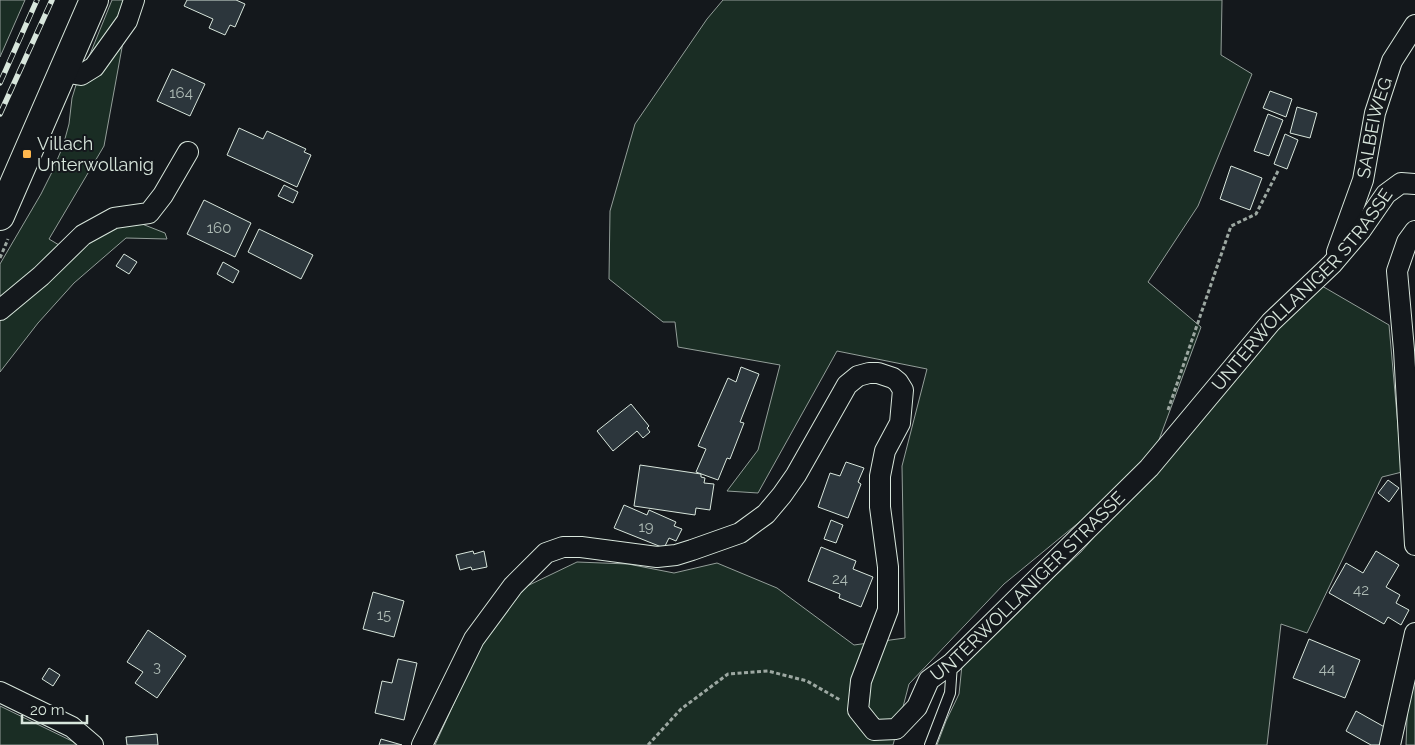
<svg xmlns="http://www.w3.org/2000/svg" width="1415" height="745" font-family="Raleway,sans-serif">
<style>
.green{fill:#1a2d24;stroke:#939e99}
.building{fill:#2c363c;stroke:#d8e6dc}
.lines{fill:none;stroke-linecap:round;stroke-linejoin:round}
.service-casing{stroke:#d8e6dc;stroke-width:12}
.minor-casing{stroke:#d8e6dc;stroke-width:22}
.secondary-casing{stroke:#d8e6dc;stroke-width:30}
.path{stroke:#9da8a2;stroke-width:3;stroke-dasharray:4 2.5;stroke-linecap:butt}
.service{stroke:#14181c;stroke-width:10}
.minor{stroke:#14181c;stroke-width:20}
.secondary{stroke:#14181c;stroke-width:28}
.rail-casing{stroke:#d8e6dc;stroke-width:5.5}
.rail{stroke:#14181c;stroke-width:4;stroke-dasharray:11;stroke-linecap:butt}
.poi-dot{fill:#ffb74d;stroke:#14181c;stroke-width:2}
.labels{text-anchor:middle;stroke-width:4;stroke-linejoin:round;paint-order:stroke}
.number-label{font-size:15px;fill:#adbab4}
.street-label{font-size:18px;fill:#d8e6dc;stroke:#14181c}
.poi-label{font-size:18px;fill:#d8e6dc;stroke:#14181c;text-anchor:start}
</style>
<rect width="100%" height="100%" fill="#14181c"/>
<!-- green -->
<path class="green" d="M0 0H25L0 57Z
M112 0H129L86 64Z
M723 0H1222L1221 55 1252 74 1198 206 1148 282 1201 327 1150 464 1004 584 909 684 893 745H435L478 650 525 587 577 562 628 564 674 573 717 563 777 588 854 645 905 638 902 466 927 369 837 351 758 493 727 491 758 450 780 365 678 347 675 322H663L609 279 610 211 635 124 707 19Z
M125 31 104 146 49 239 59 245 0 303V264L41 194 52 172 63 146 69 124 72 98 76 85 97 77 106 68Z
M142 224 165 233 167 239 126 238 74 283 38 323 0 372V316L107 226Z
M1322 286 1389 325 1402 472 1382 477 1307 633 1281 624 1267 745H937L946 721 959 694 962 665 971 653 1081 552 1204 411 1264 333Z
M1415 663V745H1406L1409 666Z
M0 706 76 743 79 745H0Z"/>
<!-- building -->
<path class="building" d="M187 0H236L245 4 235 27 230 25 225 35 209 28 213 19 184 6Z
M172 69 205 84 190 116 157 101Z
M1270 91 1292 99 1286 117 1263 108Z
M1297 107 1317 113 1310 138 1290 133Z
M1268 114 1283 120 1269 156 1254 151Z
M239 128 263 139 267 131 306 149 304 152 311 155 297 187 227 155Z
M1285 134 1298 140 1287 169 1274 164Z
M1231 166 1262 178 1250 210 1220 199Z
M284 185 298 192 293 203 278 196Z
M204 200 251 223 235 257 187 234Z
M259 229 313 255 301 279 248 252Z
M124 254 137 262 129 274 116 266Z
M223 262 239 271 233 283 217 274Z
M741 367 759 374 740 422 744 423 730 459 727 458 718 480 696 472 706 449 698 446 728 378 736 382Z
M631 404 649 426 647 428 650 432 643 438 637 431 613 451 597 431Z
M846 462 864 468 858 482 861 484 848 518 818 507 830 473 840 476Z
M640 465 701 474V477L705 478 704 483 714 484 710 510 696 508 695 515 634 506Z
M1388 480 1399 488 1389 502 1378 493Z
M624 505 647 515 649 510 676 522 674 526 682 529 676 541 669 538 664 548 614 528Z
M831 520 843 525 836 543 824 539Z
M821 547 856 561 853 569 873 577 861 607 839 598 840 594 808 581Z
M473 551 474 554 484 551 487 567 472 570 471 567 460 570 456 555Z
M1376 551 1399 565 1386 587 1400 595 1396 603 1409 610 1401 625 1388 617 1384 624 1329 593 1346 563 1363 573Z
M373 592 404 601 394 637 363 629Z
M148 630 186 656 157 698 135 683 143 672 127 662Z
M1309 639 1360 660 1345 698 1293 678Z
M398 659 417 663 404 720 375 713 382 681 392 683Z
M49 668 60 675 53 686 42 679Z
M1356 711 1388 729 1379 745H1371L1346 731Z
M157 734 158 745H127L126 737Z
M381 739 402 745H379Z"/>
<g class="lines">
<!-- service casing -->
<g class="service-casing">
<path id="service" d="M930 745 950 693 952 664"/>
</g>
<!-- minor casing -->
<g class="minor-casing">
<g id="minor">
<path d="M63 72 81 75 94 67 127 21 134 0"/>
<path d="M1415 231 1407 242 1397 271 1404 350 1415 545"/>
<path id="s1" d="M1337 252 1363 180 1375 113 1392 61 1415 25"/>
<path d="M0 310 41 276 83 235 114 218 149 213 163 195 188 152"/>
<path d="M0 692 72 727 93 745"/>
<path id="s2" d="M422 745 474 639 513 586 546 553 563 547H581L657 557 676 555 692 550 740 533 766 514 782 495 796 475 847 385 858 376 869 373H878L893 378 898 382 903 390 900 423 885 451 880 476V507L888 567V610L861 681 858 710 874 730 896 729 917 707 929 680 952 663 1149 468 1271 322 1332 264 1361 230 1386 194 1401 183 1415 184"/>
<path d="M1390 745 1415 633"/>
</g>
</g>
<!-- secondary casing -->
<g class="secondary-casing">
<path id="secondary" d="M0 216 94 0"/>
</g>
<!-- path -->
<path class="path" d="M0 258 8 239
M1168 410 1231 226 1256 214 1278 171
M648 745 681 709 728 674 768 671 807 681 840 700"/>
<!-- service -->
<use href="#service" class="service"/>
<!-- minor -->
<use href="#minor" class="minor"/>
<!-- secondary -->
<use href="#secondary" class="secondary"/>
<!-- rail casing -->
<g class="rail-casing">
<path id="rail" d="M0 83 37 0
M0 114 52 0"/>
</g>
<!-- rail -->
<use href="#rail" class="rail"/>
</g>
<!-- markers -->
<rect class="poi-dot" x="22" y="149" width="10" height="10" rx="2.5"/>
<g class="labels">
<!-- number labels -->
<g class="number-label">
<text x="181" y="98">164</text>
<text x="219" y="233">160</text>
<text x="646" y="532">19</text>
<text x="840" y="584">24</text>
<text x="1361" y="595">42</text>
<text x="384" y="620">15</text>
<text x="157" y="672">3</text>
<text x="1327" y="674">44</text>
</g>
<!-- street labels -->
<g class="street-label">
<text dy="6" stroke="none"><textPath href="#s1" startOffset="130">SALBEIWEG</textPath></text>
<text dy="6" stroke="none"><textPath href="#s2" startOffset="1660">UNTERWOLLANIGER STRASSE</textPath></text>
<text dy="6" stroke="none"><textPath href="#s2" startOffset="1255">UNTERWOLLANIGER STRASSE</textPath></text>
</g>
<!-- poi labels -->
<g class="poi-label">
<text x="37" y="150">Villach<tspan x="37" dy="21">Unterwollanig</tspan></text>
</g>
</g>
<!-- scale -->
<path d="M22 715v8h65v-8" fill="none" stroke="#d8e6dc" stroke-width="2.5"/>
<text x="30" y="715" font-size="15" fill="#d8e6dc" stroke="#14181c" stroke-width="4" paint-order="stroke">20 m</text>
</svg>
